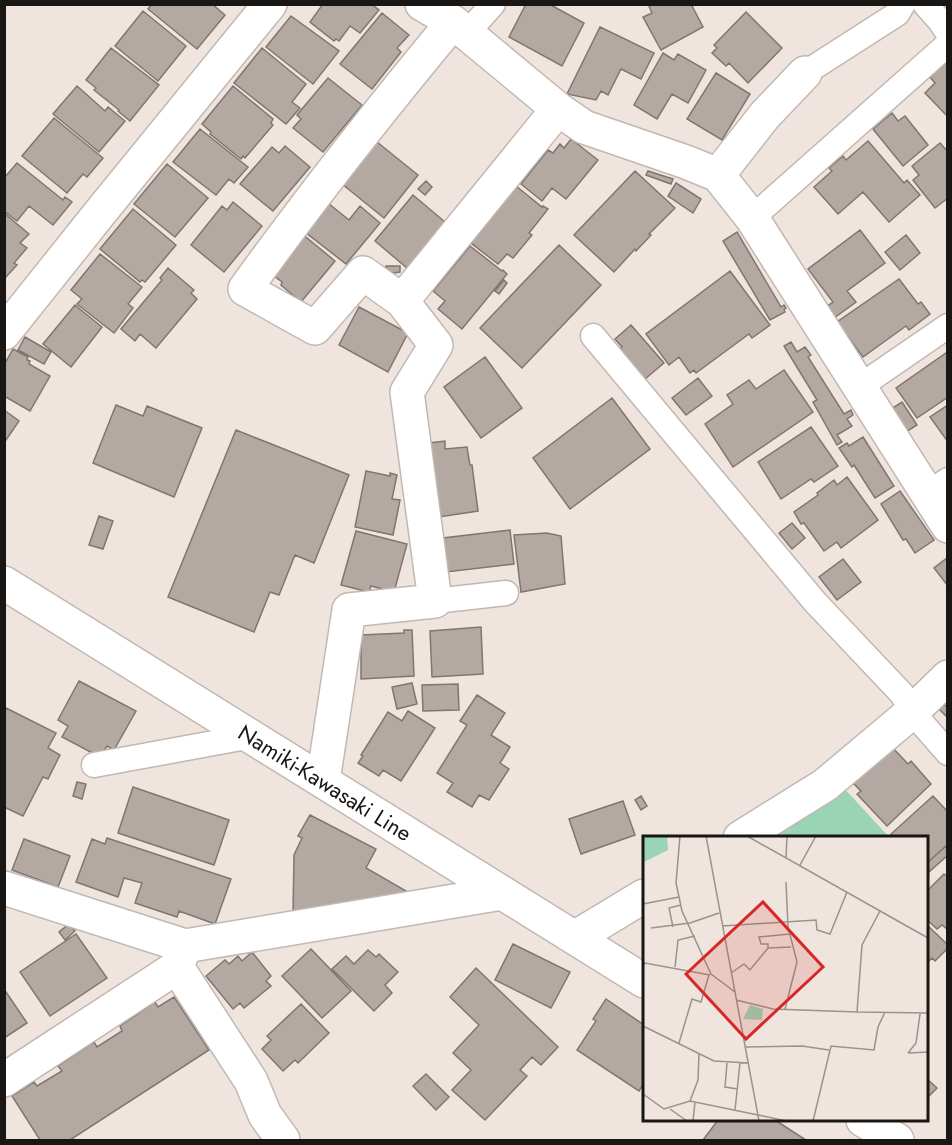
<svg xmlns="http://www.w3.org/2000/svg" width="952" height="1145" font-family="Jost,sans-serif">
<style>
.green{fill:#99d4b6}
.building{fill:#b3a9a2;stroke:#807670;stroke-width:1.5}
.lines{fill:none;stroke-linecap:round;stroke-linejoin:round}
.lane-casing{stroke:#c2b8b1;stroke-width:27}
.street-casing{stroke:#c2b8b1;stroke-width:36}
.secondary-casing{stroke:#c2b8b1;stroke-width:36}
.lane{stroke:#fff;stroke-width:24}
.street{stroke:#fff;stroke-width:33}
.secondary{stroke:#fff;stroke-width:33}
.labels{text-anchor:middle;stroke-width:5;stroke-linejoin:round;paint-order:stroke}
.street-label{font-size:22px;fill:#191613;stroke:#fff}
.inset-road{fill:none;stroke:#99928d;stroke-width:1.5}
.view{fill:#d62828;fill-opacity:0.15;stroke:#d62828;stroke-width:3}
.inset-edge{fill:none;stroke:#191613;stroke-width:3}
</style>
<rect width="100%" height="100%" fill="#efe5de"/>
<!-- green -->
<path class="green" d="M843 787 889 837 757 838Z"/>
<!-- building -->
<path class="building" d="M152 4H212L225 15 197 49 148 9Z
M371 4 379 10 360 33 350 26 339 41 336 39 334 41 310 22 323 4Z
M526 4H549L584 23 562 66 509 37Z
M648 4H691L703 27 661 50 643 17 652 13Z
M143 11 186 46 158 81 115 46Z
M746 12 782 48 748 83 729 63 726 66 712 53 717 48 714 45Z
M382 13 409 35 397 48 401 52 372 89 340 64Z
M291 16 339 51 313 84 266 47Z
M600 27 654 53 641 79 621 69 608 95 601 91 596 100 567 94Z
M111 48 159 85 130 121 118 111 119 110 94 90 96 88 86 80Z
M262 48 306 84 292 102 300 108 286 124 234 83Z
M663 53 674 60 678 54 706 70 688 103 672 94 657 119 634 105Z
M947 62H948V117L925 93 935 83 930 77Z
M716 73 750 94 722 140 687 119Z
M328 78 362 105 323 152 293 128 301 119 297 115Z
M77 86 105 111 108 107 125 121 99 152 53 114Z
M233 86 273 119 271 123 273 125 245 158 243 156 241 159 210 134 211 132 202 124Z
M892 113 898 121 905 116 928 145 903 166 873 129Z
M54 118 103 158 87 177 83 174 67 193 22 156Z
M200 129 248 167 234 183 229 179 216 195 173 162Z
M571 139 598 160 566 199 552 188 542 201 521 184 548 150 553 153 560 144 564 148Z
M868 141 904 183 907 180 920 195 889 222 863 192 838 214 814 187 832 171 829 168 843 156 846 160Z
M377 142 418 175 384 218 342 184Z
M940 143 948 152V198L935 208 913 180 919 175 912 166Z
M285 146 310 167 273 211 240 184 272 147 279 153Z
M17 163 63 200 65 197 72 202 53 225 29 206 17 221 4 211V178Z
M167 164 208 198 175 237 134 204Z
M635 171 675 208 649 234 651 235 636 251 635 249 614 272 574 235Z
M648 171 673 179 671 184 646 175Z
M426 181 432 187 425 195 418 189Z
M676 183 701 199 693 213 668 196Z
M516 186 542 207 543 206 548 209 529 233 532 235 513 258 507 254 498 264 471 243Z
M413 195 445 222 407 268 375 241Z
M233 202 262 226 224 272 191 245 222 206 227 210Z
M328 203 349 220 360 206 380 223 346 264 305 232Z
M133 209 176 245 145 282 142 280 140 282 100 249Z
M4 213 29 234 20 243 27 248 14 263 17 265 4 279Z
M860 230 885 263 847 291 856 302 834 318 826 307 833 302 808 269Z
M737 232 781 307 784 305 786 308 784 310 785 312 770 320 723 241Z
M301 233 335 261 301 302 281 285 282 282 273 275Z
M906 235 920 253 900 270 885 252Z
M559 245 601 285 522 368 480 328Z
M470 246 502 271 503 270 507 274 462 329 438 309 445 301 433 291Z
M100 254 142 287 128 304 133 308 114 333 77 304 82 299 71 290Z
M386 266H400V272L387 274Z
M168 268 194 290 191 293 197 299 156 348 140 334 135 341 121 329 162 280 160 278Z
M730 271 770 325 752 338 749 334 696 373 694 370 690 373 679 357 669 365 646 334Z
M899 279 918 304 921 302 930 314 909 330 906 326 863 357 837 322Z
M504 280 507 283 499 294 495 291Z
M75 305 102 327 71 367 43 344Z
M359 307 408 333 388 372 339 345Z
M631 325 664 363 645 379 619 350 622 347 615 339Z
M25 337 51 352 44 364 18 350Z
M791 342 797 352 805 347 811 355 808 357 844 414 851 410 853 415 847 419 852 426 837 435 842 442 837 445 813 402 817 400 784 346Z
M13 349 28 357 27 360 30 361 29 364 50 376 30 411 4 396V365Z
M946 353 948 355V397L917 418 896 388Z
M485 357 522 408 481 438 444 387Z
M784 370 813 412 733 467 705 424 733 404 727 395 749 380 756 389Z
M698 378 712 396 686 415 672 398Z
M612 398 650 449 570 509 533 458Z
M902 402 917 425 906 432 891 409Z
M116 405 143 416 147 406 202 428 174 497 93 463Z
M948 405V442L930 417Z
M4 410 19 421 4 443Z
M811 427 838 466 814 482 811 479 781 499 758 462Z
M236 430 349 475 314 563 295 555 279 595 270 592 254 632 168 597Z
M863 437 894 486 875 498 854 465 852 467 839 448 847 443 849 446Z
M445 441V449L467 447 470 465H472L478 511 439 517 429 443Z
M366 471 390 476V473L397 475 392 499 400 500 393 535 355 527Z
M847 477 878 520 841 548 837 542 824 551 804 523 801 524 794 512 818 495 817 493 834 480 837 485Z
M900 491 934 540 915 553 906 539 903 540 881 504Z
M99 516 113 521 103 549 89 545Z
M792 523 805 538 792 549 779 533Z
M510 530 514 564 446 572 443 538Z
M356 531 407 544 394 592 371 586 369 592 341 585Z
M547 533 561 536 565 584 521 592 514 535Z
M947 558 948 559V586L934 568Z
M843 559 861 582 837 600 819 577Z
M481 627 483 674 432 677 430 631Z
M404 630H412L414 676 361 679V635L404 633Z
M79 681 136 711 114 750 107 746 100 757 62 737 68 726 58 720Z
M412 683 417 704 397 709 392 687Z
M458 684 459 710 423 711 422 685Z
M477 695 505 713 491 735 510 747 500 763 509 769 489 800 479 795 472 807 447 792 453 783 437 773 467 725 460 721Z
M944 704 948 708V718L939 709Z
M6 708 56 733 48 748 60 755 48 779 43 777 23 816 4 807V711Z
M408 711 435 728 401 781 383 770 379 776 358 763 363 756 361 755 388 712 402 721Z
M891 746 908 764 911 761 931 784 887 826 857 794 861 791 853 783Z
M77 782 86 784 82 799 73 796Z
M133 787 229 820 214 865 118 833Z
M641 796 647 806 641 810 635 800Z
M933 796 948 812V844L926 864V838H894L891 834Z
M623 801 635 835 581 854 569 819Z
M310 815 376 849 366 868 413 895 293 914 294 855 302 838 298 836Z
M107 838 231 879 215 924 179 911 177 917 135 903 142 883 124 878 118 897 76 882 92 839 105 844Z
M24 839 70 856 58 887 12 870Z
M946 846 948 855 929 872 926 864Z
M944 874 948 877V930L942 925 937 929 926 919V892Z
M69 924 75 931 65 940 59 932Z
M926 924 948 945V948L935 961 932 958 926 964Z
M76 934 107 978 50 1016 20 972Z
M513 944 570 972 551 1008 495 980Z
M311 949 351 991 322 1018 282 976Z
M368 950 376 957 379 954 398 972 385 985 392 993 374 1011 332 969 346 956 354 964Z
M252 952 271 976 266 981 271 986 244 1008 240 1003 233 1009 206 976 225 960 229 964 238 956 242 961Z
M476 968 558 1047 541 1065 532 1057 520 1070 527 1076 485 1120 452 1090 471 1070 453 1053 479 1025 450 997Z
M4 989 27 1023 4 1038Z
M174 997 209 1050 70 1140H40L12 1096 34 1082 37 1086 62 1071 58 1066 94 1042 97 1047 122 1031 120 1026 155 1002 158 1007Z
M606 999 644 1025V1083L639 1091 577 1050 596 1021 593 1019Z
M301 1004 329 1033 298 1063 295 1060 283 1071 262 1049 271 1040 267 1036Z
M426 1074 449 1097 436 1110 413 1086Z
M926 1078 937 1088 926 1099Z
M718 1120H775L806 1140H703Z"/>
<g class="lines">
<!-- lane casing -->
<g class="lane-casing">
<path id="lane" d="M925 4 940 21 948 33
M467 33 493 4
M805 73 897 14 903 4
M752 218 948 44
M593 336 815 602 902 694 912 712 948 753
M859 387 948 326
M927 494 948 480
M435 601 506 593
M94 765 252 736"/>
</g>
<!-- street casing -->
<g class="street-casing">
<path id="street" d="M422 4 453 22 558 109 584 127 686 162 718 175 752 218 948 526
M718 175 765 115 805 73
M402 301 363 273 315 328 245 289C312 196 380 110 453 22
M4 333 103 209 270 4
M323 781 349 610 435 601 407 392 436 345 402 301 558 109
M740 838 825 785 912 712 948 677
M4 888 185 946 502 893
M576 937 644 896
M177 967 251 1081 265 1115 283 1140
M4 1080 177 967 185 946"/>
</g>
<!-- secondary casing -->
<g class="secondary-casing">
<g id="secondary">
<path id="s1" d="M4 583 644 981"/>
<path d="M863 1120 897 1140"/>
</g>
</g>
<!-- lane -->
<use href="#lane" class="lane"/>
<!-- street -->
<use href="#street" class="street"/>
<!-- secondary -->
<use href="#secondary" class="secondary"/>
</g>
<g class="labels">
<!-- street labels -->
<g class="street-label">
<text dy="8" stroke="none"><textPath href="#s1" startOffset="378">Namiki-Kawasaki Line</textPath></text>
</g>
</g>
<!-- overview -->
<g transform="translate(643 836)">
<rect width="285" height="285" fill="#efe5de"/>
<path d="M24 0 25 14 1 26 0 1ZM107 169 120 173 119 184 100 183Z" fill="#99d4b6"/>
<path class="inset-road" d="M37 0 33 47 39 75 68 138 92 156M63 0 116 285M104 0 285 102M143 21 144 0M157 29 173 0M0 68 36 61M79 90 173 84 174 94 187 98 204 56M30 91 26 72 38 69M8 92 47 87 76 77M125 112V108H118L116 101 147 98M0 130 2 127 67 139M32 131 35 104 52 100M88 137 101 128 107 134 125 112 148 111M93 164 130 173 214 176 219 109 237 75M142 173 154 126 145 91 143 46M214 176 285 177M0 190 71 225 105 227M36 207 49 163 58 166 66 139M102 211 159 210 186 214M265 217 273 207 277 178M265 217 285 216M84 227 82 251 95 253M0 258 21 273 47 265 115 279M47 265 55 244 56 218M27 273 44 285M92 274 97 227M115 279 143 285M50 285 52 266M170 285 188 210 231 214 235 191 242 176"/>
<path class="view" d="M120 66 180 131 103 203 43 138Z"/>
<rect width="285" height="285" class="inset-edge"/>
</g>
<!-- border -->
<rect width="952" height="1145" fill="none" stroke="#191613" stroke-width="12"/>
</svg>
